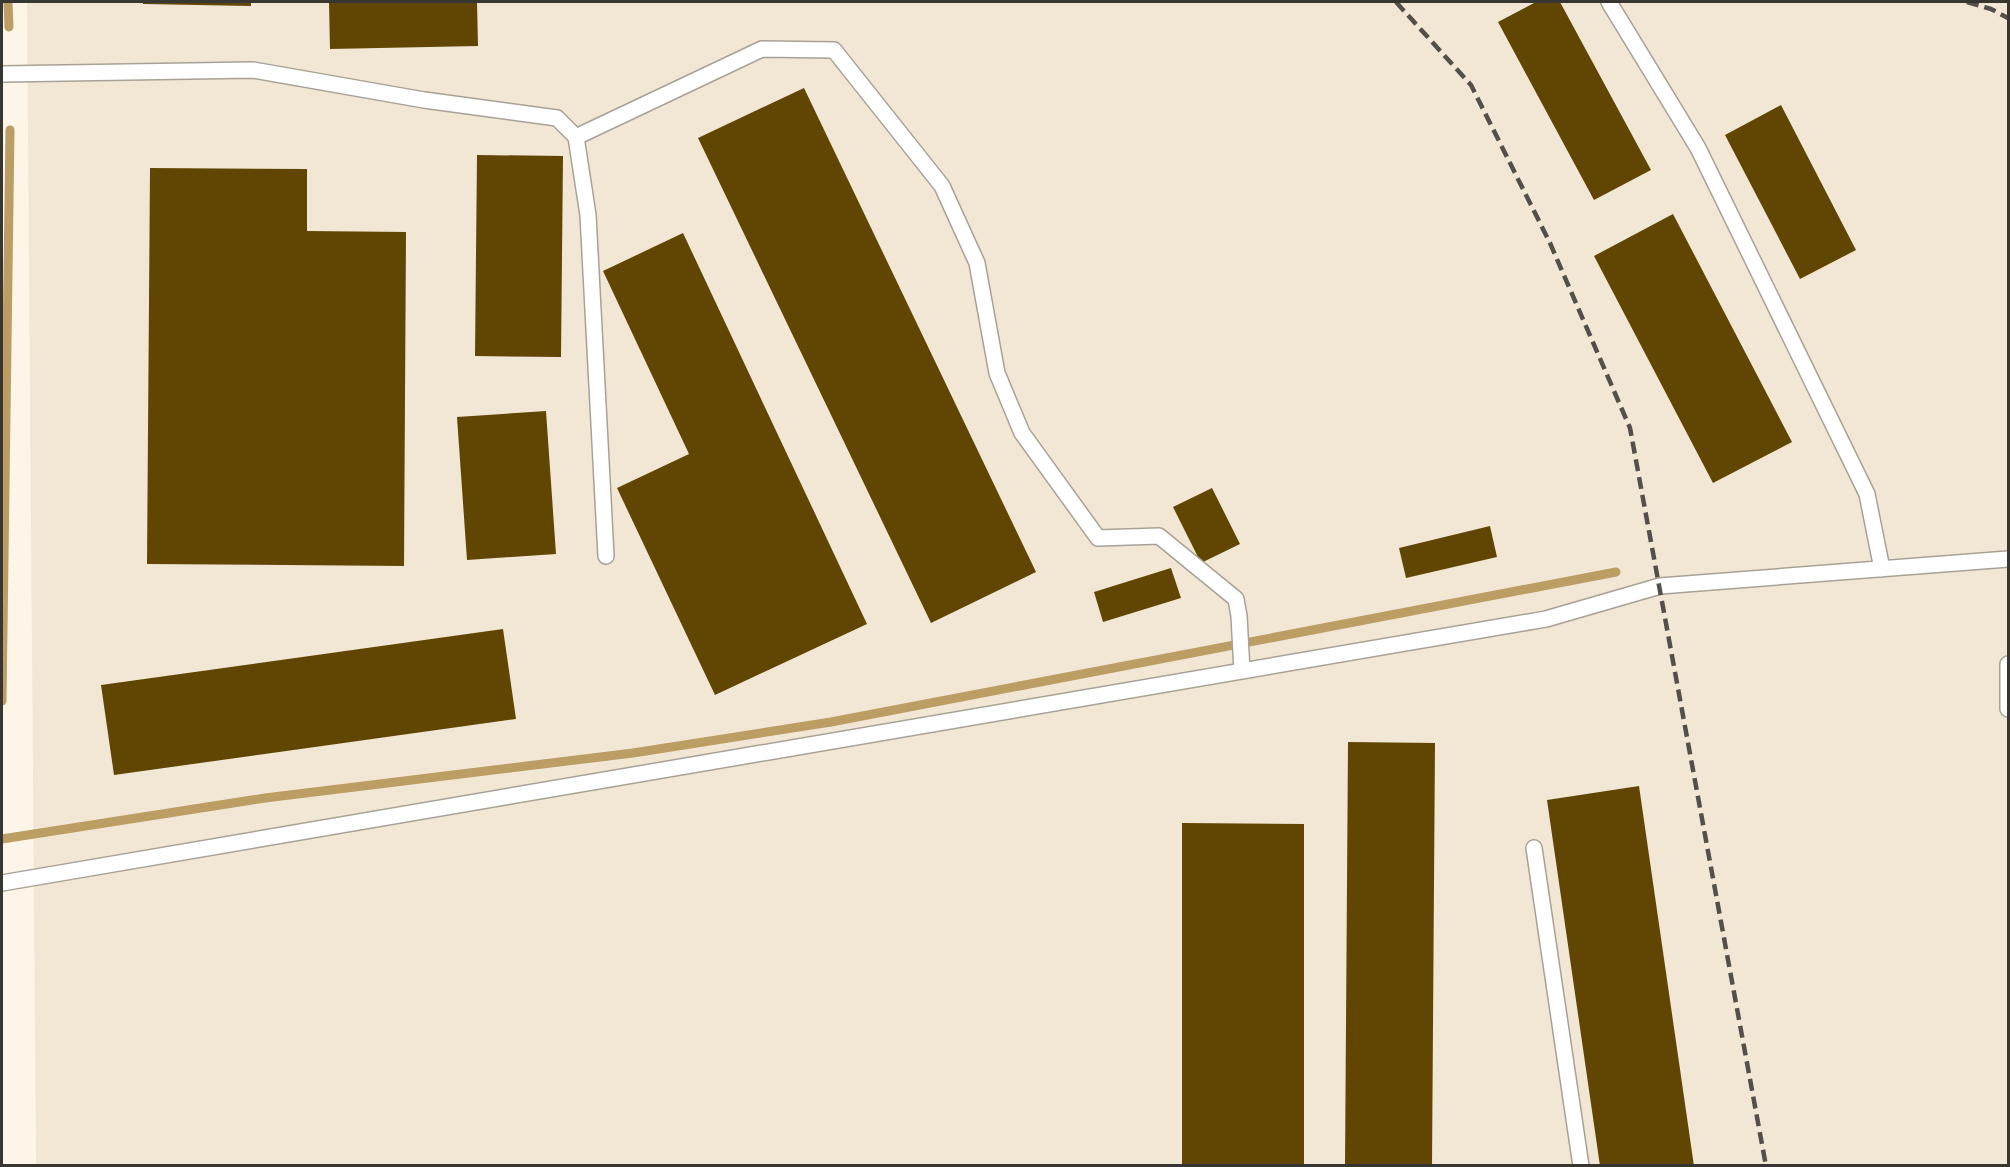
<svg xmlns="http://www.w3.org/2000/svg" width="2010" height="1167" font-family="'Fira Sans',sans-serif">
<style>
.built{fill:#f2e7d5}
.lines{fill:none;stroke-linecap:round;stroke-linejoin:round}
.stream{stroke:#bc9d64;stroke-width:9}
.building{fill:#614603}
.lane-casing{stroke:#a8a195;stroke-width:18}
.lane{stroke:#fff;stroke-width:15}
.rail{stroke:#53504a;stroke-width:4.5;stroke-dasharray:12 6;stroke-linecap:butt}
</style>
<rect width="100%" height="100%" fill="#fcf5e8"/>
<!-- built -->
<path class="built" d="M27 2H2008V1165H36Z"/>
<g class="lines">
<!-- stream -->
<path class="stream" d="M8 2 9 27
M2 701 10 130
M2 839 265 798 633 753 831 722 1616 572"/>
</g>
<!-- building -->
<path class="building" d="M143 2H251V6L143 4Z
M329 2H477L478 46 330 49Z
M1536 2H1560L1651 170 1594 200 1498 22Z
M804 88 1036 572 931 623 698 138Z
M1781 105 1856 250 1800 279 1725 135Z
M477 155 563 156 561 357 475 356Z
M150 168 307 169V231L406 232 404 566 147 564Z
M1673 214 1792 442 1713 483 1594 256Z
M683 233 867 624 715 695 617 488 689 454 603 271Z
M546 411 556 554 467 560 457 417Z
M1212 488 1240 544 1201 563 1173 507Z
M1490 526 1497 557 1406 578 1399 548Z
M1171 568 1181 598 1103 622 1094 592Z
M503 629 516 719 114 775 101 685Z
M1348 742 1435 743 1432 1166H1345Z
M1639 786 1694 1166H1600L1547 800Z
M1182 823 1304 824V1166H1182Z"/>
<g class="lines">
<!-- lane casing -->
<g class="lane-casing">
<path id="lane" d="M1609 2 1698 148 1867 494 1882 569
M2 74 253 70 424 100 557 118 576 137 588 215 606 556
M576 137 762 49 834 50 942 186 977 263 997 373 1022 433 1098 538 1159 536 1236 599 1239 616 1242 671
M2008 664V709
M1534 848 1581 1166
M2 883 1546 619 1660 586 2008 559"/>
</g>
<!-- lane -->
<use href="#lane" class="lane"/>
<!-- rail -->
<path class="rail" d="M1396 2 1471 85 1550 243 1630 428 1766 1166
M1967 2 1991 9 2008 18"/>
</g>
<!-- border -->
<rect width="2010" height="1167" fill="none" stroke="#383631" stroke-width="6"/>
</svg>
